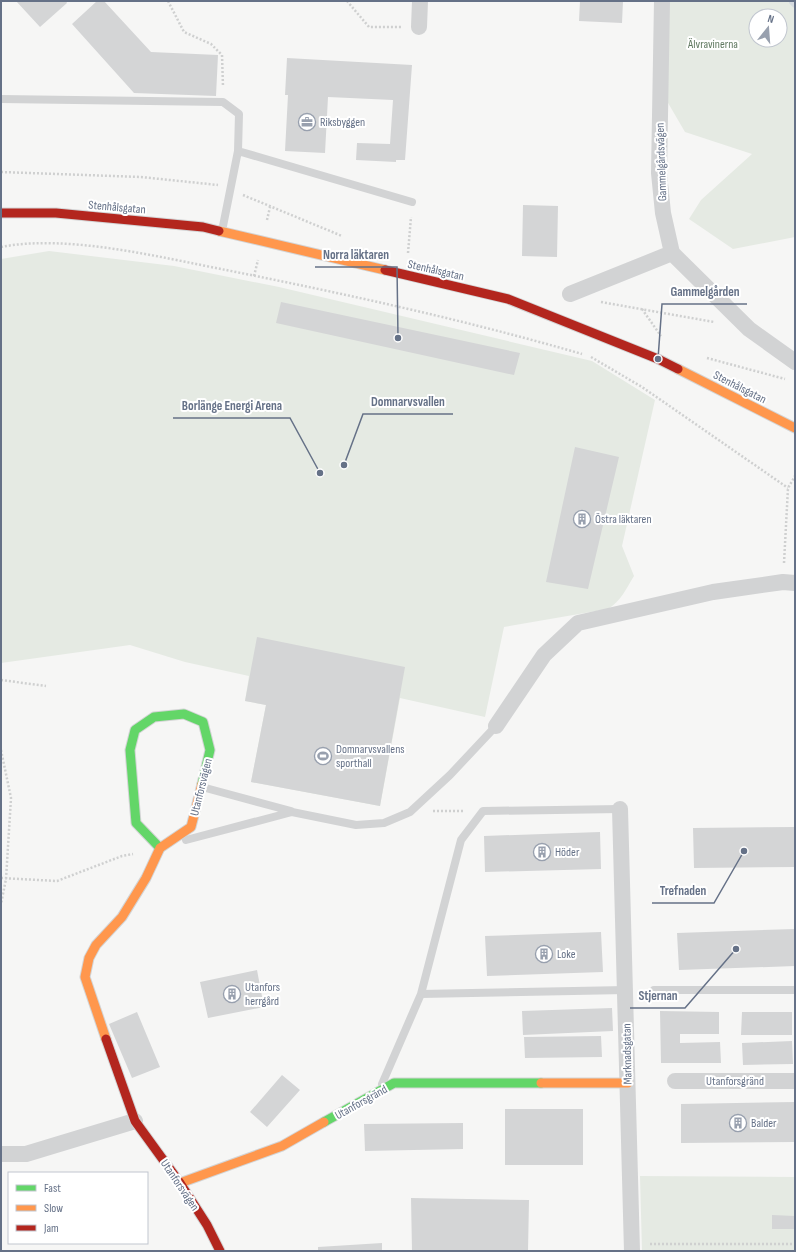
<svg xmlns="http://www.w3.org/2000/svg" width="796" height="1252" font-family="'Sofia Sans Condensed',sans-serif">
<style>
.green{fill:#e5eae3;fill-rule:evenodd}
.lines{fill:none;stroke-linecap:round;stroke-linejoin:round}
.stream{stroke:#d5dadf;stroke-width:6}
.building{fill:#d4d5d6}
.fast-casing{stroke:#d3d4d5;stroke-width:11}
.slow-casing{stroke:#d3d4d5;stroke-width:11}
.jam-casing{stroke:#d3d4d5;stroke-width:11}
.path{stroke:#cfd0d0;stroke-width:2.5;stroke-dasharray:2 2;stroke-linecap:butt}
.lane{stroke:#d2d3d4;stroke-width:8}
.street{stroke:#d2d3d4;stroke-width:16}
.fast{stroke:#63d668;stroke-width:9}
.slow{stroke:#ff974d;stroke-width:9}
.jam{stroke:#b3261e;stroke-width:9}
.labels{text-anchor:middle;stroke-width:4;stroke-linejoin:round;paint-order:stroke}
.park-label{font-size:12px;fill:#607960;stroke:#fff}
.poi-label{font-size:12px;fill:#657187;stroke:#fff;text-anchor:start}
.street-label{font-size:12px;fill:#657187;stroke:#fff}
.leader{fill:none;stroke:#657187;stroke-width:1.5}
.callout-dot{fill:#657187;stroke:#fff;stroke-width:1.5}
.callout-label{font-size:13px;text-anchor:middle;font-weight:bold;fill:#657187;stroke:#fff;stroke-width:4;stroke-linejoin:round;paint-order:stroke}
</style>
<rect width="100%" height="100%" fill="#f6f6f5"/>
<!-- green -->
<path class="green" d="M668 1H795V237L733 249 689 219 701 200 752 154 685 132 664 96ZM756 16H780V40H756Z
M49 251 174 266 279 287 592 361 655 400 622 546 634 576C626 589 621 601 608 609L504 627 485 717 400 698 380 806 251 782 266 705 245 701 249 676 185 662 130 645 1 663V259Z
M640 1176 795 1177V1251H642Z"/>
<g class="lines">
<!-- stream -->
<path class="stream" d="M792 2 795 5"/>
</g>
<!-- building -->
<path class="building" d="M16 1H66L67 3 40 27Z
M97 1H104L151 52 218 55 216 96 134 93 72 24Z
M580 1H623L622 23 579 21Z
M287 58 412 65 405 160H396V162L356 160 357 143 390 144 393 100 328 97 325 153 285 151 288 95H285Z
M523 205 558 206 557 257 522 256Z
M281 302 520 353 514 375 276 323Z
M575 447 619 457 588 589 546 582Z
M257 637 405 667 380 806 251 782 266 705 245 701Z
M795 827V867L694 868 693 828Z
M600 832 601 869 485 872 484 836Z
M795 929V966L679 970 677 933Z
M601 932 603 972 487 976 485 936Z
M257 970 264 1007 208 1018 200 982Z
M612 1008 613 1031 523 1035 522 1011Z
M660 1011 719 1012V1034H680V1043L720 1042 721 1063H661Z
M137 1012 160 1067 132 1078 109 1024Z
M742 1012H792V1035H741Z
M601 1036 602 1057 525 1058 524 1037Z
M792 1041 793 1064 743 1065 742 1043Z
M282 1075 300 1090 267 1127 250 1112Z
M795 1102V1142L681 1143V1104Z
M505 1109H583V1165H505Z
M463 1123V1149L365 1151 364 1124Z
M411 1198 529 1200 528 1251H412Z
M772 1215 795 1216V1229H772Z
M382 1243V1251H318V1247Z"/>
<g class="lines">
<!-- fast casing -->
<g class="fast-casing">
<path id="fast" d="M160 848 136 823 130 750 135 730 154 717 184 714 203 722 210 750 202 784
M324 1122 394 1083H541"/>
</g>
<!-- slow casing -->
<g class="slow-casing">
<path id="slow" d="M219 231 385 270
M678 369 795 428
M106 1039 85 977 89 958 96 945 122 917 146 878 160 848 191 827 202 784
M541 1083H628
M180 1183 282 1146 324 1122"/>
</g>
<!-- jam casing -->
<g class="jam-casing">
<path id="jam" d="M1 213H56L203 227 219 231
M385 270 508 299 658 359 678 369
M106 1039 135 1121 180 1183 207 1225 220 1251"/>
</g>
<!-- path -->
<path class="path" d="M168 1 184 32 211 44 222 55 223 87
M347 1 369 27H401
M1 172 141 177 218 185
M243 195 342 236
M267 220 270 207
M1 247C67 234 159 257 226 270 346 294 465 320 582 354
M408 253 411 217
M254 276 258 260
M601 302 714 322
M642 309 661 336
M591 357 642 387 788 488
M707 358 785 379
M784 563 788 488 795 476
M1 680 46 686
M1 750 11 798 6 879 1 904
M433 811H464
M1 878 57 881 122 856 133 854
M650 1244H795"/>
<!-- lane -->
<path class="lane" d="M1 99 223 102 239 114 238 151 222 231
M238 151 412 202
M202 787 291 811
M186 840 292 812 356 825 384 823 410 812 450 775 496 726
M654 990H795
M421 994 461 840 483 811 620 809
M382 1084 421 994 626 990"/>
<!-- street -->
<path class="street" d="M662 1 659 173 663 213 672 253 749 329 795 362
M419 27 420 1
M570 294 672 253
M496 726 544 655 578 623 713 592 783 582 795 583
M620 809 632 1251
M675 1081H795
M1 1154H26L135 1121"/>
<!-- fast -->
<use href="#fast" class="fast"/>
<!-- slow -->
<use href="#slow" class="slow"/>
<!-- jam -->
<use href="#jam" class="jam"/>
</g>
<!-- icons -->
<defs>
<g id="office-ring" transform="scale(0.9)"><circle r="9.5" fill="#fff" stroke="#98a0ae" stroke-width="1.5"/><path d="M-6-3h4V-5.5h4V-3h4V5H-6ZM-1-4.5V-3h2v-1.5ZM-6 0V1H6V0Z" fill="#98a0ae"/></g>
<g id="building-ring" transform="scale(0.9)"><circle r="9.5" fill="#fff" stroke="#98a0ae" stroke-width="1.5"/><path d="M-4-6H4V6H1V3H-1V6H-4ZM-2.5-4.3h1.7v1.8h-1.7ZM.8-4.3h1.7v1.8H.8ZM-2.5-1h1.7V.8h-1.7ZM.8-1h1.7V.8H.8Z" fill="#98a0ae"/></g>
<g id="stadium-ring" transform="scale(0.9)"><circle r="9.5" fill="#fff" stroke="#98a0ae" stroke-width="1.5"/><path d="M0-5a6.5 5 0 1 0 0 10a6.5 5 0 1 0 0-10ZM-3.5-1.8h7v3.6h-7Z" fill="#98a0ae"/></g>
</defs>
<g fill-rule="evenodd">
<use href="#office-ring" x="307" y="122"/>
<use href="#building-ring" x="582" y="519"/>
<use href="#stadium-ring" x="323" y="756"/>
<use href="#building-ring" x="542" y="852"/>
<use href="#building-ring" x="544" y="954"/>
<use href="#building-ring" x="232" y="994"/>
<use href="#building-ring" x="738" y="1123"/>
</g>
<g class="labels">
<!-- park labels -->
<g class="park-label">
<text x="713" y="48">Älvravinerna</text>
</g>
<!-- poi labels -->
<g class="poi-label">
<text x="320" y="126">Riksbyggen</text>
<text x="595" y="523">Östra läktaren</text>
<text x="336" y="753">Domnarvsvallens<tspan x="336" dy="14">sporthall</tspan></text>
<text x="555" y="856">Höder</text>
<text x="557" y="958">Loke</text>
<text x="245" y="991">Utanfors<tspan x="245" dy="14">herrgård</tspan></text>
<text x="751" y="1127">Balder</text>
</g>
<!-- street labels -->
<g class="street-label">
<text transform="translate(661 162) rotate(-92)" y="4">Gammelgårdsvägen</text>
<text transform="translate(117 207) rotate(5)" y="4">Stenhålsgatan</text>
<text transform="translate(436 270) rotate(13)" y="4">Stenhålsgatan</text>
<text transform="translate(740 387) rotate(27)" y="4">Stenhålsgatan</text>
<text transform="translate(201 787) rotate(-76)" y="4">Utanforsvägen</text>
<text transform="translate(627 1054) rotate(-91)" y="4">Marknadsgatan</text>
<text x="735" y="1085">Utanforsgränd</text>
<text transform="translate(361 1102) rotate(-29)" y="4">Utanforsgränd</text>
<text transform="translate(180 1185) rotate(56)" y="4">Utanforsvägen</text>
</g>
</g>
<!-- callouts -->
<path class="leader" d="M398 338L397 267H315M658 359L662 304H747M344 465L363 414H453M320 473L290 418H173M744 851L714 903H652M736 949L685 1008H630"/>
<g class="callout-dot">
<circle cx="398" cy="338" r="4"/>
<circle cx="658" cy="359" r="4"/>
<circle cx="344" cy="465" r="4"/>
<circle cx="320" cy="473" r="4"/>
<circle cx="744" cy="851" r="4"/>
<circle cx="736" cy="949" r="4"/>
</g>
<g class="callout-label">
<text x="356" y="259">Norra läktaren</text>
<text x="705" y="296">Gammelgården</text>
<text x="408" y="406">Domnarvsvallen</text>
<text x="232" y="410">Borlänge Energi Arena</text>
<text x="683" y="895">Trefnaden</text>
<text x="658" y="1000">Stjernan</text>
</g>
<!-- border -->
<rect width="796" height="1252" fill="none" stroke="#657187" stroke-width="4"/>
<!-- legend -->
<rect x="8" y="1172" width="140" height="72" fill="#ffffff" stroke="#c1c6cf"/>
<rect x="16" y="1185" width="20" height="6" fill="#63d668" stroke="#c1c6cf"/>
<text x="44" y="1192" font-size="12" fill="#657187">Fast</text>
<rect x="16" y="1205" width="20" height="6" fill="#ff974d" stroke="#c1c6cf"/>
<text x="44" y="1212" font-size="12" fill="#657187">Slow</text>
<rect x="16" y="1225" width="20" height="6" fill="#b3261e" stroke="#c1c6cf"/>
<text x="44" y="1232" font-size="12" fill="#657187">Jam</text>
<!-- north arrow -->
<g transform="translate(768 28) rotate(17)"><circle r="19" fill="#ffffff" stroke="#c1c6cf"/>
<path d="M0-3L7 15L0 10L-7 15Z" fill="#98a0ae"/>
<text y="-6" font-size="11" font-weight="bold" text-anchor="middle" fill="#657187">N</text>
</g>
</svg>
